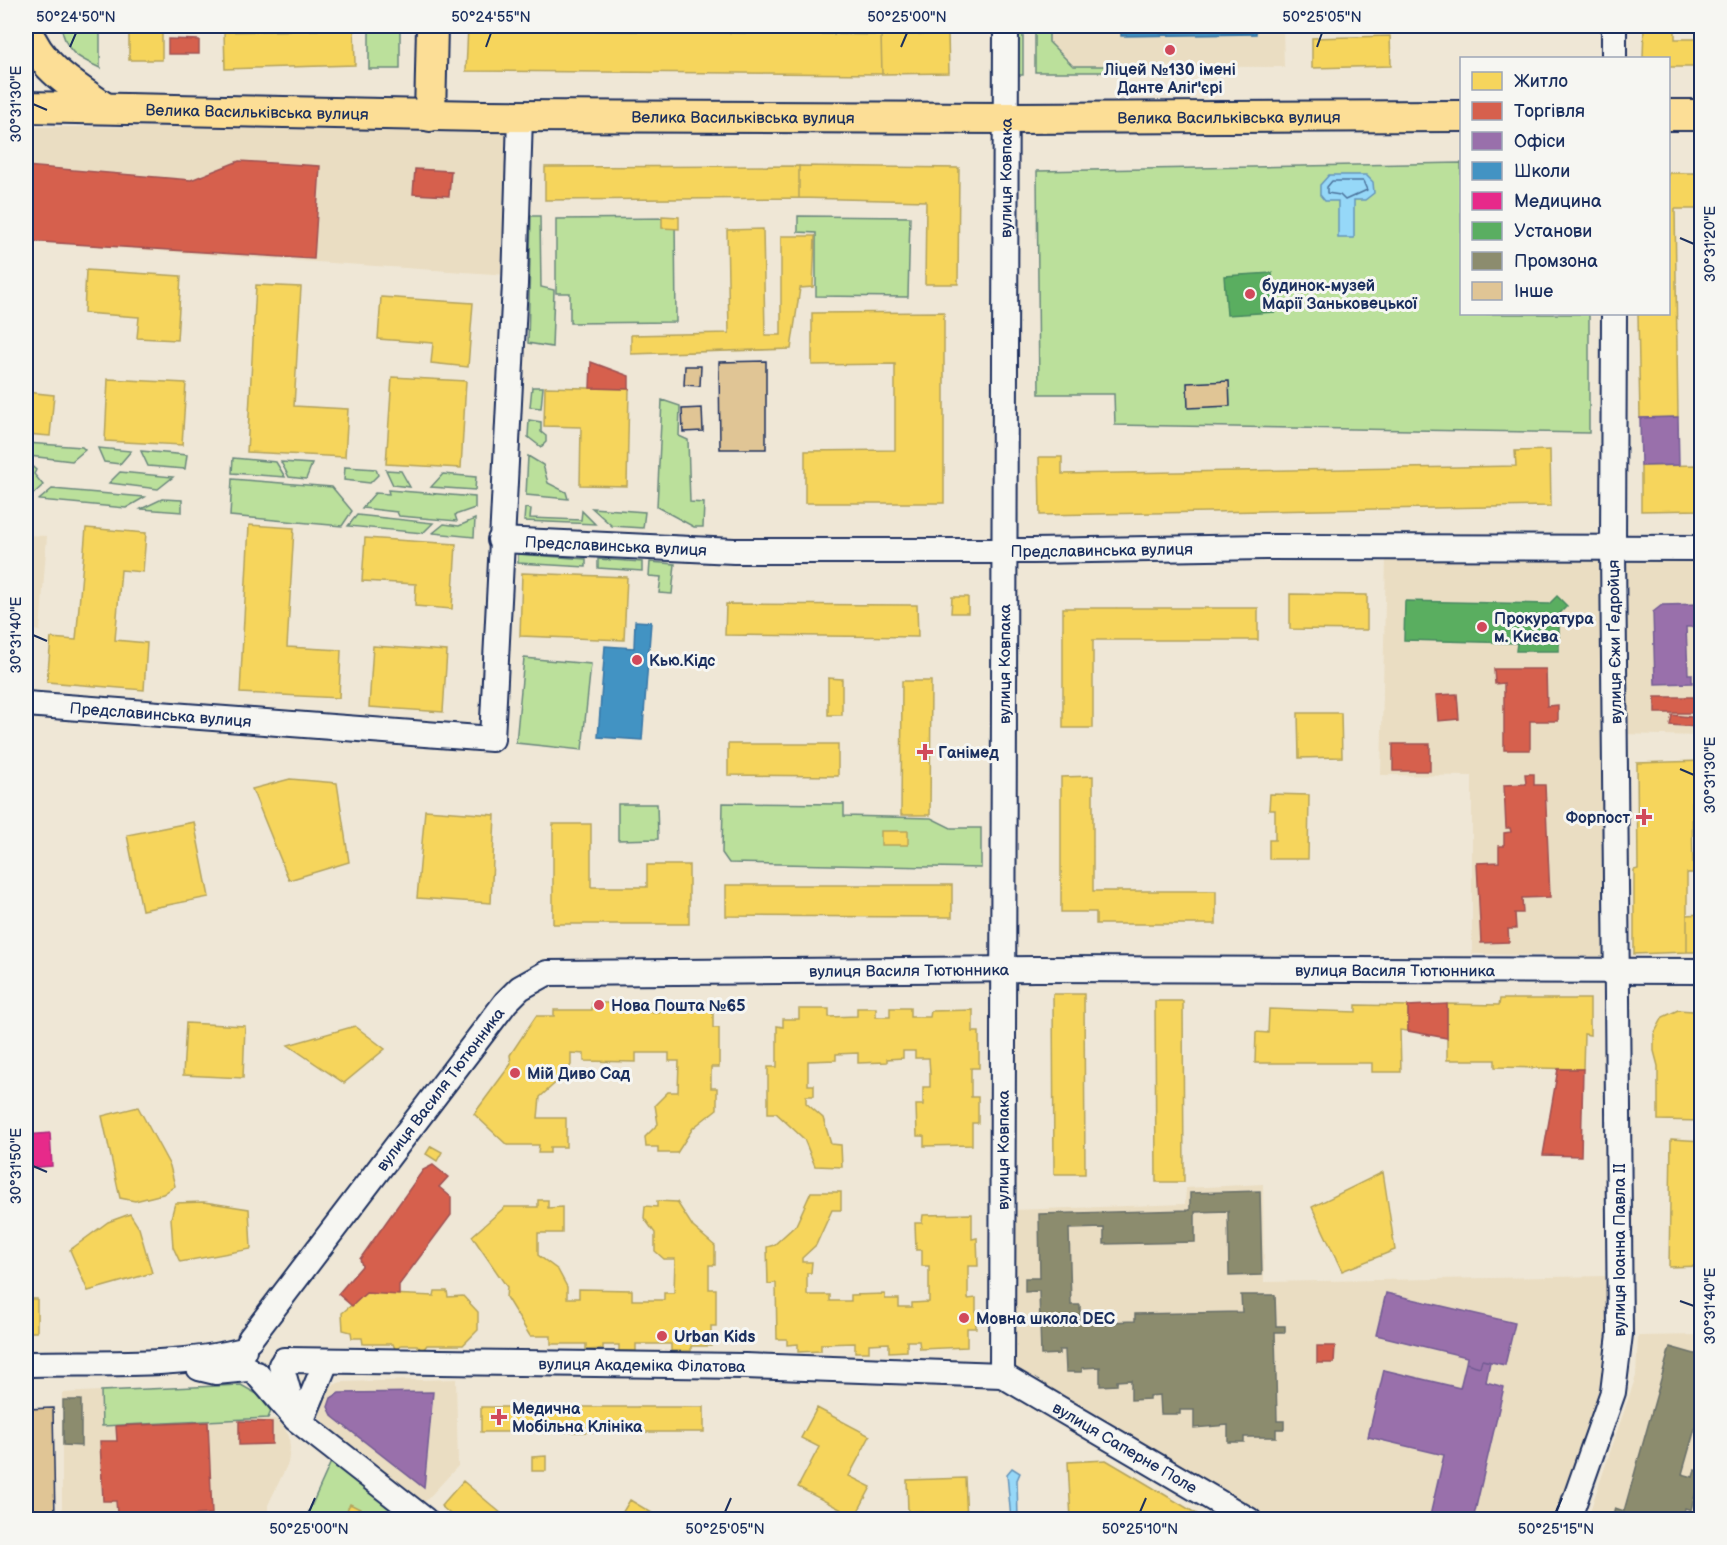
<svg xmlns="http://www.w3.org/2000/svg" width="1727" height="1545" font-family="'Balsamiq Sans',sans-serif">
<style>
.built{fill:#eaddc2}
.green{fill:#bbe09b;stroke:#6b887c;stroke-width:1.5}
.water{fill:#96d8f8;stroke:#6594ba;stroke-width:1.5}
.homes{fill:#f6d55c;stroke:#b4a35d;stroke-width:1.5}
.shops{fill:#d6604d;stroke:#9e5152;stroke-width:1.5}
.offices{fill:#9970ab;stroke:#735c94;stroke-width:1.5}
.schools{fill:#4393c3;stroke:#3775a5;stroke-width:1.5}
.health{fill:#e7298a;stroke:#aa2b7d;stroke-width:1.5}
.public{fill:#5aae61;stroke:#478860;stroke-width:1.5}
.industry{fill:#8c8c6e;stroke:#6a7069;stroke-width:1.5}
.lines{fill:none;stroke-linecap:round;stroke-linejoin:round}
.shore{stroke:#4c739c;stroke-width:1.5}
.building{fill:#e0c595;stroke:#1b2f5e;stroke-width:1.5}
.minor-casing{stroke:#1b2f5e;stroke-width:28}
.major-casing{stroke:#1b2f5e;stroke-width:34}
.minor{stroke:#f6f6f2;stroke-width:24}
.major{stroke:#fcde96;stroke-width:30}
.ticks{fill:none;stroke:#1b2f5e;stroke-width:2}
.poi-dot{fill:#d1495b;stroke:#f6f6f2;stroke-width:2}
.labels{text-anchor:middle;stroke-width:6;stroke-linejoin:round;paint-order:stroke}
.poi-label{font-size:16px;font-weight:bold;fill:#1b2f5e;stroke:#f6f6f2;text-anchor:start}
.street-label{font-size:16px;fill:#1b2f5e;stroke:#f6f6f2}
.neatline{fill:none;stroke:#1b2f5e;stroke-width:2}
.ticks-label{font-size:15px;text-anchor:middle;fill:#1b2f5e}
</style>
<rect width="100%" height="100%" fill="#efe7d6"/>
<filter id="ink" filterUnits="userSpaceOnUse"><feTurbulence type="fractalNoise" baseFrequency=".0167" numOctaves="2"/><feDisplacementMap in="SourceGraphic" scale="12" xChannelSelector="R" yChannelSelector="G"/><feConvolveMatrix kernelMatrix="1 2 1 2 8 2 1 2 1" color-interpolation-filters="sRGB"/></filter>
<g filter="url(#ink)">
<!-- built -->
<path class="built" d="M1049 26H1283L1284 67 1074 66 1049 42Z
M26 127H350L515 133 508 275 26 242Z
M26 535 47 536 40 631 26 629Z
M1386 558 1602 559 1607 957 1472 954V776L1381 775Z
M1626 560 1701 561V736L1622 734V568Z
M1263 1184 1264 1282 1610 1276 1609 1348 1605 1381 1557 1519H1265L1017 1374 1011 1362 1013 1210 1185 1204 1186 1188Z
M1701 1335V1519L1587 1520 1636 1376 1638 1336Z
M456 1379 458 1466 423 1504 325 1425 319 1416V1407L324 1395 331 1386 341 1382Z
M101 1391 102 1426 232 1419H275L282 1425 289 1436 290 1449 288 1463 268 1505V1519L62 1520V1393Z"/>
<!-- green -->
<path class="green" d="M61 26H100V68C76 57 66 52 61 26Z
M369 26H400V69H369Z
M1015 26H1023V75H1015Z
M1035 26H1049V42L1073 66H1115L1114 72H1035Z
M1461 163 1462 314H1589V433L1115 425 1114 394H1039L1037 171Z
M531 216H540L541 287 554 290 552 347 528 343Z
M798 216 910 217 908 297 816 296V233L798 232Z
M675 218 676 322 570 323V293H556V219Z
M532 387H543L541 408 530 407Z
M662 400 680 406 679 436 688 440 690 502 704 503 703 527H694L657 507Z
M529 420 541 422V432L546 436V442L541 447 528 437Z
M26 443 82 447 85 450 72 461 29 456 26 453Z
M98 448 131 451 120 464 104 462Z
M141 451 187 455 185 469 148 466Z
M528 456 543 465 548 483 566 492 568 499 526 495Z
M233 458 276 462 285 477 232 473Z
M26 461 36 470 34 474 43 485 28 499H26Z
M281 462 312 464 306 479 289 477Z
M345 467 376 469 378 475 370 483 344 480Z
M386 470 401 471 410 487 393 485Z
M120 472 173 477 158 489 109 483Z
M443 474 476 477 475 490 431 487Z
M232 479 332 487 352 511 342 526 230 516Z
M52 489 145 497 126 508 39 500Z
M388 490 475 497V508L455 515 457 521 399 516 397 512 362 508 375 493 389 494Z
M162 499 182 500V512L141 509Z
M525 508 531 509 530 518 581 520 582 511 595 524 524 521Z
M592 508 645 512 643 528 612 526Z
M357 515 433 523 423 533 348 526Z
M475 519 474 537 433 533 444 524 459 526Z
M518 554 586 559V567L518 563Z
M598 559 642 562V571L598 568Z
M650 562 675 564 672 594 659 593 661 577 649 576Z
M524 658 591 664 582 750 516 743Z
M723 803 844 804V816L931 818 951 828H981V868L729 863 722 853Z
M618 804H657L658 839 618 840Z
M241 1385 257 1394 271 1411 268 1418 102 1426 101 1391Z
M331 1462 407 1519 305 1520Z"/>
<!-- water -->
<path class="water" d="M1329 175H1366L1373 182 1374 193 1365 200H1354V238H1338V201H1325L1320 195V185Z
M1012 1468 1020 1473 1017 1480 1018 1519H1011L1007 1474Z"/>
<!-- homes -->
<path class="homes" d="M129 26H162V60H129Z
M318 26H354L355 65 225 69 224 32 318 30Z
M468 26H503L502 29 881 35 882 74 466 71Z
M1644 26H1675V39H1702V67H1668V58H1643Z
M948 34 949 73 882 74 881 35Z
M1390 36 1391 66 1312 68V38Z
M799 166V198L545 200V167Z
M799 166 959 168 958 284H925L926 201 799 198Z
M1668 173H1702V209H1675L1678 417 1640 418 1638 314H1668Z
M662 216 679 217V229L662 228Z
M763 229 765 335H781V236H815L813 287 800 288 791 349 631 354V335L729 333 727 230Z
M86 270 181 276 177 340 137 338 139 317 84 313Z
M256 285 301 287 294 406 348 409 345 457 247 452Z
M381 297 473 303 468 367 431 363 433 343 378 339Z
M944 312V503H805V451L895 450V364L812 365V313Z
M392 377 466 381 461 468 386 464Z
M108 379 186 383 182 445 105 441Z
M545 387 629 389 627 486 580 485 581 427 544 426Z
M26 392 54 395 50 436 26 434Z
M1550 450 1551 506 1040 515 1039 457H1062V474L1516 466 1515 451Z
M1702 465V510L1641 511V466Z
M249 525 294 528 287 647 341 650 339 698 240 693Z
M86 528 146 533 143 572 121 570 115 640 147 643 144 690 47 682 51 638 76 640Z
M365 538 456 544 452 609 415 606 416 584 362 581Z
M522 573 627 577 624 640 520 636Z
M1290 594 1367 595V630L1290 629Z
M952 597H968V613H951Z
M726 604 917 605 918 637 725 635Z
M1063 608H1258V640H1093V728H1063Z
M373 646 447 651 443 712 369 707Z
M828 678 842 679V715H828Z
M902 681H931L930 815H901Z
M1298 713H1341L1342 757 1299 758Z
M728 744H838V776L728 775Z
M1702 761V799L1692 800 1693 873H1687V952L1634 954V870L1638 869 1637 763Z
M1093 776V891H1216V924H1096V912H1061V777Z
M290 779 337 783 349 862 289 880 252 789Z
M1270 794 1309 795 1308 859H1269V840H1275V810H1269Z
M425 810 495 815 491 903 417 898Z
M194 822 209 897 142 910 127 835Z
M553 824H591V887H647V865H689V924H553Z
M881 831H908V845H881Z
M726 885H952V917L726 916Z
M1702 914V952H1687V915Z
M1053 994H1084L1085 1174H1054Z
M1500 999H1590V1035L1584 1034 1583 1069 1495 1067V1060H1447V1004L1499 1005Z
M1155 1001H1183L1184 1182H1156Z
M592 1003H612V1010H622V1004H645V1012H683V1004H698V1010H713V1028H719V1067H711V1088H717V1109L693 1128 677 1153H658V1147H646L645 1137 658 1124 655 1105 668 1092H678L679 1061H669V1053H636V1062L584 1061V1054L571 1053V1065L563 1076 540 1097 538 1118H566V1147H550V1153H538L539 1145H507L474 1114 511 1064 510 1055 536 1016H554V1010H592Z
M1356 1005 1408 1006V1031L1400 1030 1401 1072H1372V1063H1255L1256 1032 1268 1033 1269 1009 1356 1012Z
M857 1008H876V1017H890V1008H910V1017H930L931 1011 973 1010V1032H979V1068H971V1097H978V1123H972V1145L924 1146V1136H917L916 1105H923V1087H930V1074L929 1058H915V1051H903V1058L887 1059V1062L858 1063V1053L836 1054V1060L808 1061V1085H814V1096H806V1103L823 1118 831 1144 841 1145 842 1167 815 1166 804 1139 776 1113H768V1067H777V1026L783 1027V1019H799V1009H829V1017L857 1016Z
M1678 1010 1693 1011 1702 1015V1121L1658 1120V1066L1654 1051V1034L1663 1017Z
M186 1023 245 1026 243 1078 183 1075Z
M355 1026 385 1049 344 1083 288 1045Z
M138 1107 170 1166 175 1186 163 1194 135 1201 120 1198 102 1116Z
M1671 1139 1702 1141V1266L1669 1267Z
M431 1146 442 1152 437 1161 426 1154Z
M1383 1172 1395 1250 1342 1271 1312 1207Z
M811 1192H841V1210H832L816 1245 802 1258V1262H812L811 1273H807V1295H830V1301H851V1295L885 1294V1299H899V1307H912V1303L929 1302V1266H922V1250H916L915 1223H922L923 1215 972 1214V1239L977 1238 978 1266H968V1299L976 1298V1328H967V1347L920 1349 919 1341H907V1351L889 1352V1343L869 1344V1352H855V1343L821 1344V1351L798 1352V1344L787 1345V1339H777L776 1283 768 1284 767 1247 774 1245 796 1225Z
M538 1200H548V1208L562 1207V1233H538V1255L558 1270 567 1287V1298H579V1289L632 1290V1300H664V1293H674L675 1259H664L655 1251V1233L644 1218 645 1206 657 1207V1201L677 1202 693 1227 715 1246V1265H709V1289H716V1326H711V1346H691V1351H671V1344H636V1351H619V1345H603V1349L586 1350V1344H551V1336H530L506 1297 507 1287 472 1236 505 1207H538Z
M204 1202 249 1209 251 1249 180 1262 173 1247 171 1218 175 1203Z
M130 1214 139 1228 152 1273 88 1291 70 1250 108 1222Z
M435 1291H447L448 1297 463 1296 478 1312V1330L463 1345H427L422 1351 417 1345H401L396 1351 393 1344H363L362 1338H352L351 1332 343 1330 342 1313 366 1293 434 1296Z
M26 1299H37V1332H26Z
M481 1407H704V1432H481Z
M817 1408 870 1436 849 1476 871 1487 855 1517 798 1487 819 1447 801 1438Z
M546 1456V1471H532V1457Z
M1106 1460 1140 1480 1207 1520H1071L1068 1462Z
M965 1478 967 1520H922V1511L908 1512 907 1480Z
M463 1481 509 1520H457L441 1506Z
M630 1500 652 1513 648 1520H618Z
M350 1504 370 1514 367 1520H342Z"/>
<!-- shops -->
<path class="shops" d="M168 39 199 40V54H168Z
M239 161 320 166 314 259 26 241V166L191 180Z
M415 169 451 171 449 196 413 194Z
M591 362 629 376V389L590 388Z
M1494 669H1546L1547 706 1558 705V721H1530V750H1504V683L1495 684Z
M1457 694 1459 719 1438 721 1436 695Z
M1655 697H1702V713H1655Z
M1672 715 1699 718 1698 727 1670 725Z
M1393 744H1430V771H1393Z
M1525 774H1534V785H1545L1550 897 1522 898 1523 913H1515L1516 929H1508L1509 942 1481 943 1477 863 1499 862V846H1504V833L1511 832 1510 828H1506L1504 785 1526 784Z
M1447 1004V1038L1408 1031V1006Z
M1558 1069H1583L1581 1156 1543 1155Z
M433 1165 448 1177 439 1187 451 1197V1215L399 1285V1295L366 1293 352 1306 338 1294 362 1266 360 1259 423 1170Z
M1317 1346H1335L1334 1363H1317Z
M239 1421 272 1422V1444L239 1445Z
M208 1422 212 1514 194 1515V1520H141L140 1512 117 1513 116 1501H103L100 1441H117L116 1426Z"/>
<!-- offices -->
<path class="offices" d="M1678 417 1679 465 1641 466 1640 418Z
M1702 604V627H1686L1688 674H1692V683L1655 684 1653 612 1662 605Z
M1386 1293 1515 1323 1505 1365 1482 1360 1480 1367 1466 1363 1467 1357 1376 1335Z
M1482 1360 1490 1362 1486 1382 1504 1387 1473 1520H1429L1444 1455 1368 1437 1384 1370 1460 1388 1466 1363 1480 1367Z
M433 1392 424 1488 333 1417 328 1407 331 1398 339 1393Z"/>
<!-- schools -->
<path class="schools" d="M1121 26H1256V34L1121 36Z
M635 621 651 622 642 740 598 737 605 646 634 648Z"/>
<!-- health -->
<path class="health" d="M50 1133 52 1166 26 1168V1135Z"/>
<!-- public -->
<path class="public" d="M1272 273 1275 312 1227 315 1224 276Z
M1557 596 1567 606 1559 614V651H1516L1517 643 1404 640 1405 601 1549 604Z"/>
<!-- industry -->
<path class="industry" d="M1260 1191 1262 1275 1229 1276 1228 1211 1195 1212V1242L1104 1244V1228L1069 1229 1071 1305H1080V1323L1135 1321V1314L1242 1312 1241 1295H1275L1276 1326H1285V1332H1275L1277 1421H1284V1429H1276V1437H1244V1442H1228V1425L1194 1428V1410H1180V1414H1161L1160 1395 1149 1396V1399L1131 1400V1380L1117 1381V1385L1100 1386V1367L1082 1368V1372H1066L1065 1350H1059V1354L1041 1355 1039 1291 1025 1292V1278H1040L1039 1214 1190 1210V1193Z
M1670 1347 1702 1356V1404L1682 1474 1693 1477 1695 1470 1701 1472 1691 1510 1685 1508 1682 1520H1662L1648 1516 1646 1520H1612L1615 1508 1624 1511Z
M63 1400H81V1446L63 1445Z"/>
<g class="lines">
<!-- shore -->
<path class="shore" d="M1332 181H1363L1367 190 1345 200 1340 195 1327 193V187Z"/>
</g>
<!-- building -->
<path class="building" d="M766 361V449H720L719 362Z
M685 366H701L700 386 684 385Z
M1229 381 1230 406 1188 408 1187 383Z
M702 408 703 431 683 432 682 409Z
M53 1408 55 1520H26V1409Z"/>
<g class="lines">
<!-- minor casing -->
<g class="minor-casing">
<g id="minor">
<path d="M1614 26V58"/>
<path id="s1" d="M500 540 734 551H1033L1265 547 1702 548"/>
<path id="s2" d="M26 704 492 739 515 284 520 116"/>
<path id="s3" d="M250 1339 506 1002 520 988 547 973 1036 969 1702 971"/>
<path id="s4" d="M284 1360 745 1366 1002 1375 1249 1520"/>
<path d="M26 1364C98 1362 173 1368 244 1350"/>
<path d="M281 1365 296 1419"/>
<path d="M199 1368 216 1372 248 1369"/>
<path d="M257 1374 296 1419 425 1520"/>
<path id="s5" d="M1002 1375 1006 26"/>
<path d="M301 1422 326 1362"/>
<path d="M1568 1520 1613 1392 1620 1334 1613 547 1614 314"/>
</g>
</g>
<!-- major casing -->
<g class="major-casing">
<g id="major">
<path d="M26 28C39 66 73 86 105 108"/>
<path id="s6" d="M26 107 483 116 1007 118 1462 116"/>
<path d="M1668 115H1702"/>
<path d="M430 116 432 26"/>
</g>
</g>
<!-- minor -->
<use href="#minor" class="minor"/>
<!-- major -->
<use href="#major" class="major"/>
</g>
</g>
<!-- ticks -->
<path class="ticks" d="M70 47 76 33M486 47 491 33M901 47 907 33M1317 47 1322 33M33 104 47 110M1680 238 1694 244M33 635 47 641M1680 769 1694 775M33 1166 47 1172M1680 1301 1694 1306M309 1512 315 1498M725 1512 731 1498M1140 1512 1146 1498M1556 1512 1562 1498"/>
<!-- markers -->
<g class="poi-dot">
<circle cx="1170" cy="50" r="6"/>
<circle cx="1250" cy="294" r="6"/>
<circle cx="1482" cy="627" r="6"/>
<circle cx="637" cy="660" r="6"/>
<path d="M922 743h6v6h6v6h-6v6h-6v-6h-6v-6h6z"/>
<path d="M1641 808h6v6h6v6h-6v6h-6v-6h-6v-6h6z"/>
<circle cx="599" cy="1005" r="6"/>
<circle cx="515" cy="1073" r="6"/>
<circle cx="964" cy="1318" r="6"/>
<circle cx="662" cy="1336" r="6"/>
<path d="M496 1408h6v6h6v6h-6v6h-6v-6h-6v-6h6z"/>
</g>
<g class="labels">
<!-- poi labels -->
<g class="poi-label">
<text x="1170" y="75" text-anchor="middle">Ліцей №130 імені<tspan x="1170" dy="18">Данте Аліґ'єрі</tspan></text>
<text x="1262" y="291">будинок-музей<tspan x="1262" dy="18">Марії Заньковецької</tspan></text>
<text x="1494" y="624">Прокуратура<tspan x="1494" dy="18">м. Києва</tspan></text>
<text x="649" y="666">Кью.Кідс</text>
<text x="938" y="758">Ганімед</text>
<text x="1630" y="823" text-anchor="end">Форпост</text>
<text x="611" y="1011">Нова Пошта №65</text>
<text x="527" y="1079">Мiй Диво Сад</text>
<text x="976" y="1324">Мовна школа DEC</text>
<text x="674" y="1342">Urban Kids</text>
<text x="512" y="1414">Медична<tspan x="512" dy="18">Мобільна Клініка</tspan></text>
</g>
<!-- street labels -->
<g class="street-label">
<text dy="6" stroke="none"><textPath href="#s6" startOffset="231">Велика Васильківська вулиця</textPath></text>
<text dy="6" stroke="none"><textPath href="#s6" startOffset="717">Велика Васильківська вулиця</textPath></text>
<text dy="6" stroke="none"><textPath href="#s6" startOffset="1203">Велика Васильківська вулиця</textPath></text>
<text dy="6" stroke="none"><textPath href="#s5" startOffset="1197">вулиця Ковпака</textPath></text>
<text dy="6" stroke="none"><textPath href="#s1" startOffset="116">Предславинська вулиця</textPath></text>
<text dy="6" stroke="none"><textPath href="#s1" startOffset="602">Предславинська вулиця</textPath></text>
<text transform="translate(1614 642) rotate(-91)" y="6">вулиця Єжи Ґедройця</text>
<text dy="6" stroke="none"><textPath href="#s5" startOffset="711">вулиця Ковпака</textPath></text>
<text dy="6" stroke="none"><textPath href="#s2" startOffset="135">Предславинська вулиця</textPath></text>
<text dy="6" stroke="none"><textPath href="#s3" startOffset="836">вулиця Василя Тютюнника</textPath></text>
<text dy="6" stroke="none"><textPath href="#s3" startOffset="1322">вулиця Василя Тютюнника</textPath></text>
<text dy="6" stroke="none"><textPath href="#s3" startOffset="314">вулиця Василя Тютюнника</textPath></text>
<text dy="6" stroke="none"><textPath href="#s5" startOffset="225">вулиця Ковпака</textPath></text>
<text transform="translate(1619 1250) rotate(-90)" y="6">вулиця Іоанна Павла II</text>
<text dy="6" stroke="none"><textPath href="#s4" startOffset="358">вулиця Академіка Філатова</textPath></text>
<text dy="6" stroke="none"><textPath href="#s4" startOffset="861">вулиця Саперне Поле</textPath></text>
</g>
</g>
<!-- margin -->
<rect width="1727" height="1545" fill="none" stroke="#f6f6f2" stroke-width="66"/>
<!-- legend -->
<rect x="1460" y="57" width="210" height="258" fill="#f6f6f2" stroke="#9ea6b7" stroke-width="1.5"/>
<rect x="1472" y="72" width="30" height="18" fill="#f6d55c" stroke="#9ea6b7" stroke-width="1.5"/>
<text x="1514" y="87" font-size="18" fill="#1b2f5e">Житло</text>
<rect x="1472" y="102" width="30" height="18" fill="#d6604d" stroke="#9ea6b7" stroke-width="1.5"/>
<text x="1514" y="117" font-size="18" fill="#1b2f5e">Торгівля</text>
<rect x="1472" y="132" width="30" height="18" fill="#9970ab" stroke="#9ea6b7" stroke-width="1.5"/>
<text x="1514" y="147" font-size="18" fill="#1b2f5e">Офіси</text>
<rect x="1472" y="162" width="30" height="18" fill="#4393c3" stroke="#9ea6b7" stroke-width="1.5"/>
<text x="1514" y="177" font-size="18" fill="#1b2f5e">Школи</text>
<rect x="1472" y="192" width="30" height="18" fill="#e7298a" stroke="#9ea6b7" stroke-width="1.5"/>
<text x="1514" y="207" font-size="18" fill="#1b2f5e">Медицина</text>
<rect x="1472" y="222" width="30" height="18" fill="#5aae61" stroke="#9ea6b7" stroke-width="1.5"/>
<text x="1514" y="237" font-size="18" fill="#1b2f5e">Установи</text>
<rect x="1472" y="252" width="30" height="18" fill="#8c8c6e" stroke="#9ea6b7" stroke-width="1.5"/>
<text x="1514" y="267" font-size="18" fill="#1b2f5e">Промзона</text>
<rect x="1472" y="282" width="30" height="18" fill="#e0c595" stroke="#9ea6b7" stroke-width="1.5"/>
<text x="1514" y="297" font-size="18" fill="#1b2f5e">Інше</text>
<rect x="33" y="33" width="1661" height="1479" class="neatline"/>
<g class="ticks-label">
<text x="76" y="22">50°24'50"N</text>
<text x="491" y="22">50°24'55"N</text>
<text x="907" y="22">50°25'00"N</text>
<text x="1322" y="22">50°25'05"N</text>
<text transform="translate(16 104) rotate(-90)" y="5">30°31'30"E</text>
<text transform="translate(1710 244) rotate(-90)" y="5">30°31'20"E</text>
<text transform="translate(16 635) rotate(-90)" y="5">30°31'40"E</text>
<text transform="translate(1710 775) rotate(-90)" y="5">30°31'30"E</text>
<text transform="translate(16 1166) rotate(-90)" y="5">30°31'50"E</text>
<text transform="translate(1710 1306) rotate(-90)" y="5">30°31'40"E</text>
<text x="309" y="1534">50°25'00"N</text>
<text x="725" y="1534">50°25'05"N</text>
<text x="1140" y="1534">50°25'10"N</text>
<text x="1556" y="1534">50°25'15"N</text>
</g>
</svg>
